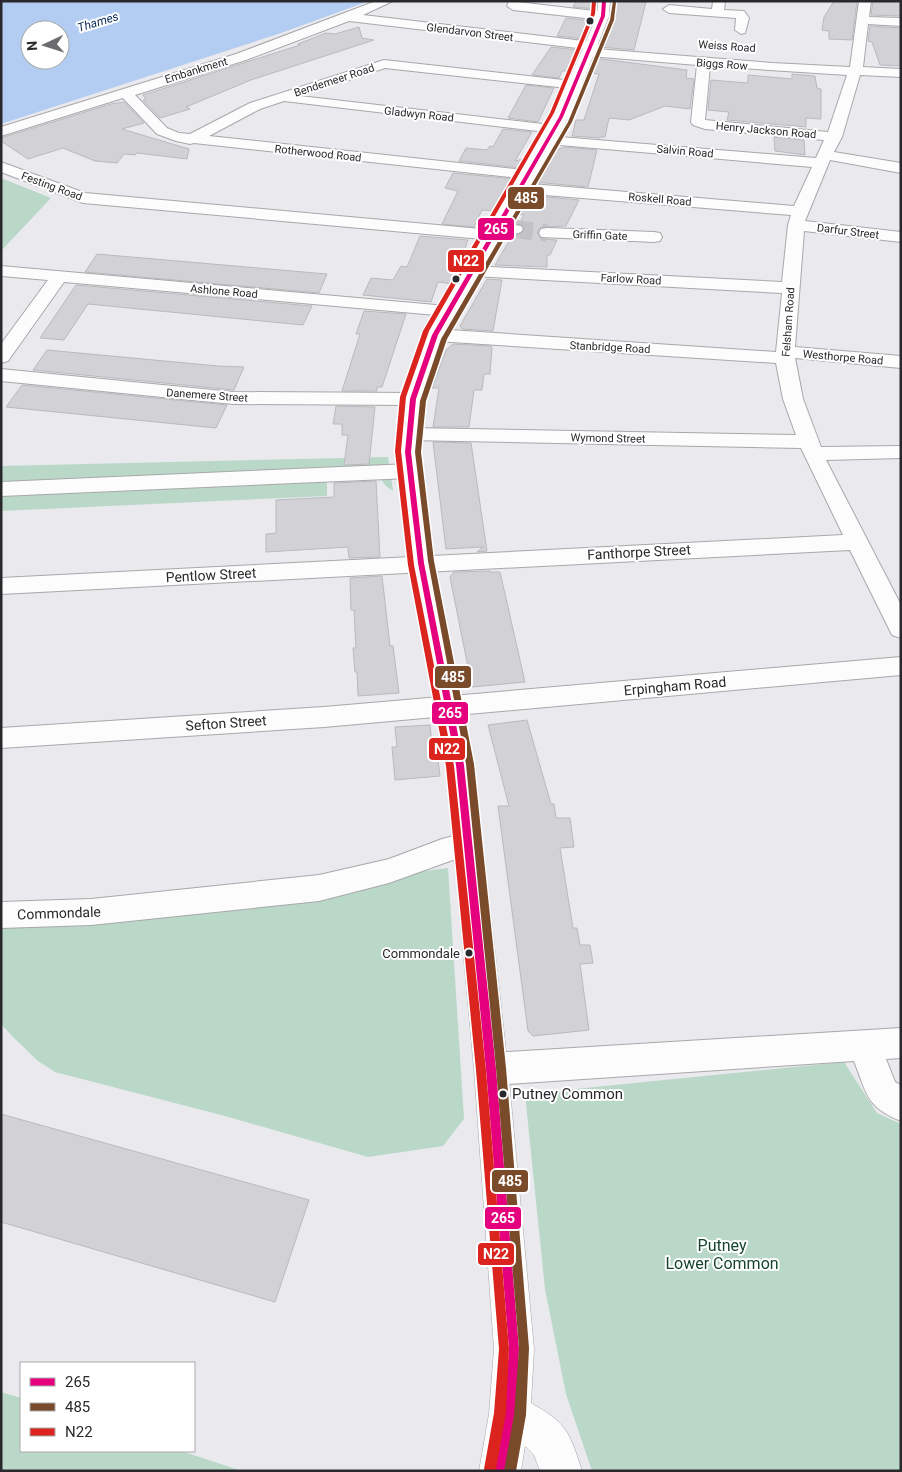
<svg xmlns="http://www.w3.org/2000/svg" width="902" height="1472" font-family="Roboto,sans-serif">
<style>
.green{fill:#bad8c8}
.water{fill:#b3cdf2;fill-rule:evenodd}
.building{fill:#d2d2d6;stroke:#bababe}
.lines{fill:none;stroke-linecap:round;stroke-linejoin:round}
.street-tunnel{stroke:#c3c2c7;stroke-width:18;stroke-dasharray:18 9;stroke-linecap:butt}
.street-casing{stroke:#a8a8ab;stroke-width:2}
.secondary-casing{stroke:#a8a8ab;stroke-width:1}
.street{fill:#fcfcfc;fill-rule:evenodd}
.secondary{fill:#fcfcfc;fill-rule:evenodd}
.bus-1-casing{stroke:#fff;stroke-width:3}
.bus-2-casing{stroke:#fff;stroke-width:3}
.bus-3-casing{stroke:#fff;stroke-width:3}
.bus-1{fill:#e5007d;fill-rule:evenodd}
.bus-2{fill:#7a4b2a;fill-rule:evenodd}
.bus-3{fill:#dc241f;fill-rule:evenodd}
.bus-dot{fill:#29282c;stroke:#fff;stroke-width:2}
.labels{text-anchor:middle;stroke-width:4;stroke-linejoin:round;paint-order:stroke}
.far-street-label{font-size:11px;fill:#29282c;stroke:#fff}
.far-water-label{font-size:12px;font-style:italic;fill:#062855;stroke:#fff}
.bus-label{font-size:13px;fill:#29282c;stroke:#fff;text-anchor:end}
.street-label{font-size:14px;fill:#29282c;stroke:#fff}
.near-bus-label{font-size:15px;fill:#29282c;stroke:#fff;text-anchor:start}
.near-park-label{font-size:16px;fill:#15452c;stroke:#fff}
.line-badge{stroke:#fff;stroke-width:2}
.badge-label{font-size:14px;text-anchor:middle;font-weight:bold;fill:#fff}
</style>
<rect width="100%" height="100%" fill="#e9e9ee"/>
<!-- green -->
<path class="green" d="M1 178 51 198 1 251Z
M388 457 393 491 386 486 380 478 327 481V496L1 511V466Z
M448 868 464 1119 443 1146 368 1157 225 1116 55 1072 38 1061 13 1037 1 1024V925Z
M844 1062 877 1113 901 1124V1471H592L566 1394 545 1289 525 1094Z
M1 1392 21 1398V1451H181L242 1471H1Z"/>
<!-- water -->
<path class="water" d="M1 1H369L281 33 1 124ZM30 30H60V60H30Z"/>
<!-- building -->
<path class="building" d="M576 1H596V9L573 7Z
M612 1 646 2 634 50 600 47 611 17Z
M834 1H857L852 40 829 39V31L822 30 824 17Z
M873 1H901V16L871 15Z
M566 18 593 21 585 39 557 36Z
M870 26 901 28V66L880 65 872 42 868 41Z
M359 27 362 38 374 40 251 80 186 107 190 109 160 118 143 100H146L143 95 300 45 298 44 326 33 335 34Z
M551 47 579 50 567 71H562L559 78 532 75Z
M594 58 687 70 686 78 694 79 690 109 665 106 629 120 609 118 605 137H600V138L572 136 576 120H584L599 74 588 73Z
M792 74 815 76 817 88 821 89V119L806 118V127L727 120 729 112 708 110 711 80 748 83V75L792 79Z
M526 85 554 88 538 122 508 118Z
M124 102 144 123 122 129 189 149 187 159 137 153 135 155 124 154 117 163 95 161 63 148 28 159 1 141V138L72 116 111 104Z
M503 129 532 132 515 161 527 158 521 168 459 161 466 148 487 150 490 146 493 147Z
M774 137 804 140 805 155 775 151Z
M565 147 597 150 588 187 534 182 552 151Z
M453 173 514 179 495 211 482 210 474 227 442 224 458 191 445 188Z
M527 195 579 200 566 226 541 227 537 232 541 239 557 240 550 255H547V267L495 265 512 236 522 234 525 230 523 225 519 224 524 215 516 214Z
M420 236 468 240 453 284 438 282 431 302 363 295 371 278 393 280 401 266 407 267Z
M97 254 327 274 319 293 85 272Z
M487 279 502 280 493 331 462 329 460 326Z
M76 285 312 306 303 325 88 304 64 340 40 338Z
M364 311 406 314 382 387H377V391H342L360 334H356Z
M453 344 491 346 492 348 490 374H484L482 390H474L469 427H433L439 388H432L446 350Z
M47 350 218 366 244 367 234 390 33 370Z
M22 385 227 405 216 428 6 407Z
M336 406 375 407 369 464 344 465 348 435H342V424H333Z
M433 442 471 443 487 551 477 552 483 547 446 549Z
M376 481 380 557 349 558 348 547 266 552V534L276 533V500L334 497V483Z
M490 571V572H500L525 682 472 687 450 577 454 572Z
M382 576 390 646H393L399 693 358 696 357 672H355L353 648H356L355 630 354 610H351L350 578Z
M527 720 551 804H554L556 818H570L574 847 560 848 573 928H577L580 945H590L593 963 580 964 589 1030 533 1036 528 1031 498 806H509L488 725Z
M430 725 432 744 436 743 440 776 395 780 392 747H397L395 727Z
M1 1114 309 1200 275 1302 1 1222Z"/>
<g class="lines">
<!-- street-tunnel -->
<path class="street-tunnel" d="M515 229 547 233"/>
<!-- street casing -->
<g class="street-casing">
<path id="street" d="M376 1H393L363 15 592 42 597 43 598 46 597 49 772 63 850 67 859 1H871L869 17 901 18V26L868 24 863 67 901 69V77L860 75 842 137 834 152 901 163V173L830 160 805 221 901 232V242L804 231 795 347 901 356V368L795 358 803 399 821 447 901 446V458L826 460 901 605V638L892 635 850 550 1 594V578L843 535 801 448 408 440 401 438 398 434 401 430 408 428 796 435 783 399 776 363 435 341 428 339 426 335 428 331 435 329 776 352 782 293 472 276 466 275 463 271 466 267 472 266 782 282 788 225 791 215 520 193 514 191 512 188 514 185 520 183 794 206 812 167 548 144 543 143 541 140 543 137 548 136 816 158 824 140 705 129 693 125 691 122 697 65 590 56 583 52 586 49 349 21 246 60 135 95 167 128 179 133 190 134 250 103 384 60 581 82 583 85 581 88 576 89 385 68 300 96 560 126 562 129 560 132 555 133 284 101 260 109 209 136 533 171 536 174 533 177 528 179 194 143 190 144 176 141 157 134 123 98 1 136V127L236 54ZM710 66 847 75 828 132 705 120Z
M509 1 603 12 609 16 603 20 513 10 507 6Z
M713 1H725L724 10 744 11 749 18 745 33 741 34 735 30 736 18 669 13 663 9 669 5 712 9Z
M1 162 85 193 492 230 490 227 492 224 498 222 521 226 523 229 521 232 515 234 499 232 501 235 499 239 493 240 83 203 1 172Z
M547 228 654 232 660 233 662 237 660 241 654 242 541 237 539 233 541 229Z
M1 266 447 306 453 307 456 311 453 315 447 316 64 282 8 361 1 363V344L48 280 1 276Z
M1 369 233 392 413 393 420 395 423 399 420 403 413 405 233 404 1 381Z
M410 464 417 466 421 471 417 476 410 478 1 496V482Z
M901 657V675L324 727 1 748V728L324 707Z
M469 832 479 836 483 844 479 852 450 861 389 883 319 901 91 925 1 928V902L91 899 319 875 389 859 442 839Z
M901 1028V1058L886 1059 895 1082 901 1085V1121C866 1107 867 1094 854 1061L491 1085 479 1080 475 1069 479 1058 491 1053Z"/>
</g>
<!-- secondary casing -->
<g class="secondary-casing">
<path id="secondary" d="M598 1H610L609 16 569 117 445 335 423 399 419 452 433 563 474 765 508 1069 534 1349 531 1403C567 1423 570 1433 582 1471H540L534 1455 525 1446 521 1471H479L489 1414 494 1349 474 1069 446 765 409 563 397 452 403 399 425 335 553 117 597 16Z"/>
</g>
<!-- street -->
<use href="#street" class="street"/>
<!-- secondary -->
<use href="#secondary" class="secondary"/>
<!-- bus-1 casing -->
<g class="bus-1-casing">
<path id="bus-1" d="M602 1H606L605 16 563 117 438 335 416 399 411 452 424 563 464 765 496 1069 519 1349 516 1414 506 1471H494L504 1414 509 1349 486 1069 456 765 418 563 405 452 410 399 432 335 559 117 601 16Z"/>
</g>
<!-- bus-2 casing -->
<g class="bus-2-casing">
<path id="bus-2" d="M613 1 616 2 614 20 572 122 447 339 426 401 421 452 434 561 474 764 506 1068 529 1348 526 1415 516 1471H504L514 1415 519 1348 496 1068 466 764 428 561 415 452 420 401 441 339 568 122 610 20Z"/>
</g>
<!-- bus-3 casing -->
<g class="bus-3-casing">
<path id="bus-3" d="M592 1H596L595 14 554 113 429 331 406 397 401 451 414 565 454 766 486 1070 509 1349 506 1413 496 1469 495 1471H485L484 1469 494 1413 499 1349 476 1070 446 766 408 565 395 451 400 397 423 331 550 113 591 14Z"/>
</g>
<!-- bus-1 -->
<use href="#bus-1" class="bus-1"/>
<!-- bus-2 -->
<use href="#bus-2" class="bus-2"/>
<!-- bus-3 -->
<use href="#bus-3" class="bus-3"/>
</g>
<!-- markers -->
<g class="bus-dot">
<circle cx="590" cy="21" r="4.5"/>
<circle cx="456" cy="279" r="4.5"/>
<circle cx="469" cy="953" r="4.5"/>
<circle cx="503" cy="1094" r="4.5"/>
</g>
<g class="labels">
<!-- far-street labels -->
<g class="far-street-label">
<text transform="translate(470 32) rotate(7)" y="4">Glendarvon Street</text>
<text transform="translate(727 46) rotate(4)" y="4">Weiss Road</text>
<text transform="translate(722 64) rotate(4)" y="4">Biggs Row</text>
<text transform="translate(196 70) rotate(-17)" y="4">Embankment</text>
<text transform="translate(334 80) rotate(-18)" y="4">Bendemeer Road</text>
<text transform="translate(419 114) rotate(6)" y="4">Gladwyn Road</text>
<text transform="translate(766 130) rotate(5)" y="4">Henry Jackson Road</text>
<text transform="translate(685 151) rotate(5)" y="4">Salvin Road</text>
<text transform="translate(318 153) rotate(6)" y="4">Rotherwood Road</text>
<text transform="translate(52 186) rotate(20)" y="4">Festing Road</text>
<text transform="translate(660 199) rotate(5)" y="4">Roskell Road</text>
<text transform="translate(848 231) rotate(7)" y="4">Darfur Street</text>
<text transform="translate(600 235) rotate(2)" y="4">Griffin Gate</text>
<text transform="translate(631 279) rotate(3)" y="4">Farlow Road</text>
<text transform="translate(224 291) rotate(5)" y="4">Ashlone Road</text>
<text transform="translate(788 322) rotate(-86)" y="4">Felsham Road</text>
<text transform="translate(610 347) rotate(3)" y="4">Stanbridge Road</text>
<text transform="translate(843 357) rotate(5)" y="4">Westhorpe Road</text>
<text transform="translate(207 395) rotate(4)" y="4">Danemere Street</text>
<text transform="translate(608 438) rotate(1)" y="4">Wymond Street</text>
</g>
<!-- far-water labels -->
<g class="far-water-label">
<text transform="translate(98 22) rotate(-17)" y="4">Thames</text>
</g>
<!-- bus labels -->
<g class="bus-label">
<text x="460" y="958">Commondale</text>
</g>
<!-- street labels -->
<g class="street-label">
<text transform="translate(639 552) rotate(-3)" y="5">Fanthorpe Street</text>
<text transform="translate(211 575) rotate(-3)" y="5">Pentlow Street</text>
<text transform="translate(675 686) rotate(-5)" y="5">Erpingham Road</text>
<text transform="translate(226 723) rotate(-4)" y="5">Sefton Street</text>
<text transform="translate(59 913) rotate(-2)" y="5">Commondale</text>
</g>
<!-- near-bus labels -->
<g class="near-bus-label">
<text x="512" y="1099">Putney Common</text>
</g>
<!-- near-park labels -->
<g class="near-park-label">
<text x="722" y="1251">Putney<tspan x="722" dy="18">Lower Common</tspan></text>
</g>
</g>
<g class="line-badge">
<rect x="507" y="186" width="38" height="24" rx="5" fill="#7a4b2a"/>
<rect x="477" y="217" width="38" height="24" rx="5" fill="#e5007d"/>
<rect x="447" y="249" width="38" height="24" rx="5" fill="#dc241f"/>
<rect x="434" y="665" width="38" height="24" rx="5" fill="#7a4b2a"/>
<rect x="431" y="701" width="38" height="24" rx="5" fill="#e5007d"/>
<rect x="428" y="737" width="38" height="24" rx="5" fill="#dc241f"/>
<rect x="491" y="1169" width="38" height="24" rx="5" fill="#7a4b2a"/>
<rect x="484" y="1206" width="38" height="24" rx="5" fill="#e5007d"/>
<rect x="477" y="1242" width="38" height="24" rx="5" fill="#dc241f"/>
</g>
<g class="badge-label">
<text x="526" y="203">485</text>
<text x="496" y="234">265</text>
<text x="466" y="266">N22</text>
<text x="453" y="682">485</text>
<text x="450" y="718">265</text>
<text x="447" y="754">N22</text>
<text x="510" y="1186">485</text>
<text x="503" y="1223">265</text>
<text x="496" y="1259">N22</text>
</g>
<!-- border -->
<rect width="902" height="1472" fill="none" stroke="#29282c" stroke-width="5"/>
<!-- legend -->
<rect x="20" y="1362" width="175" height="90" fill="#ffffff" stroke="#a9a9ab"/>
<rect x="30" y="1378" width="25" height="8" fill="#e5007d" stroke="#a9a9ab"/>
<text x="65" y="1387" font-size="15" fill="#29282c">265</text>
<rect x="30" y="1403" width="25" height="8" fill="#7a4b2a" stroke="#a9a9ab"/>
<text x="65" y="1412" font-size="15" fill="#29282c">485</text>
<rect x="30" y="1428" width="25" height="8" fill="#dc241f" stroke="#a9a9ab"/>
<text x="65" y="1437" font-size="15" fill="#29282c">N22</text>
<!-- north arrow -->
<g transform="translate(45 45) rotate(266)"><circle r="24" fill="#ffffff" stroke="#a9a9ab"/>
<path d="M0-4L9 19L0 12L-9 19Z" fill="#6c6c70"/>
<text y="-8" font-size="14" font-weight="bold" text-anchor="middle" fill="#29282c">N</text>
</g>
</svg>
